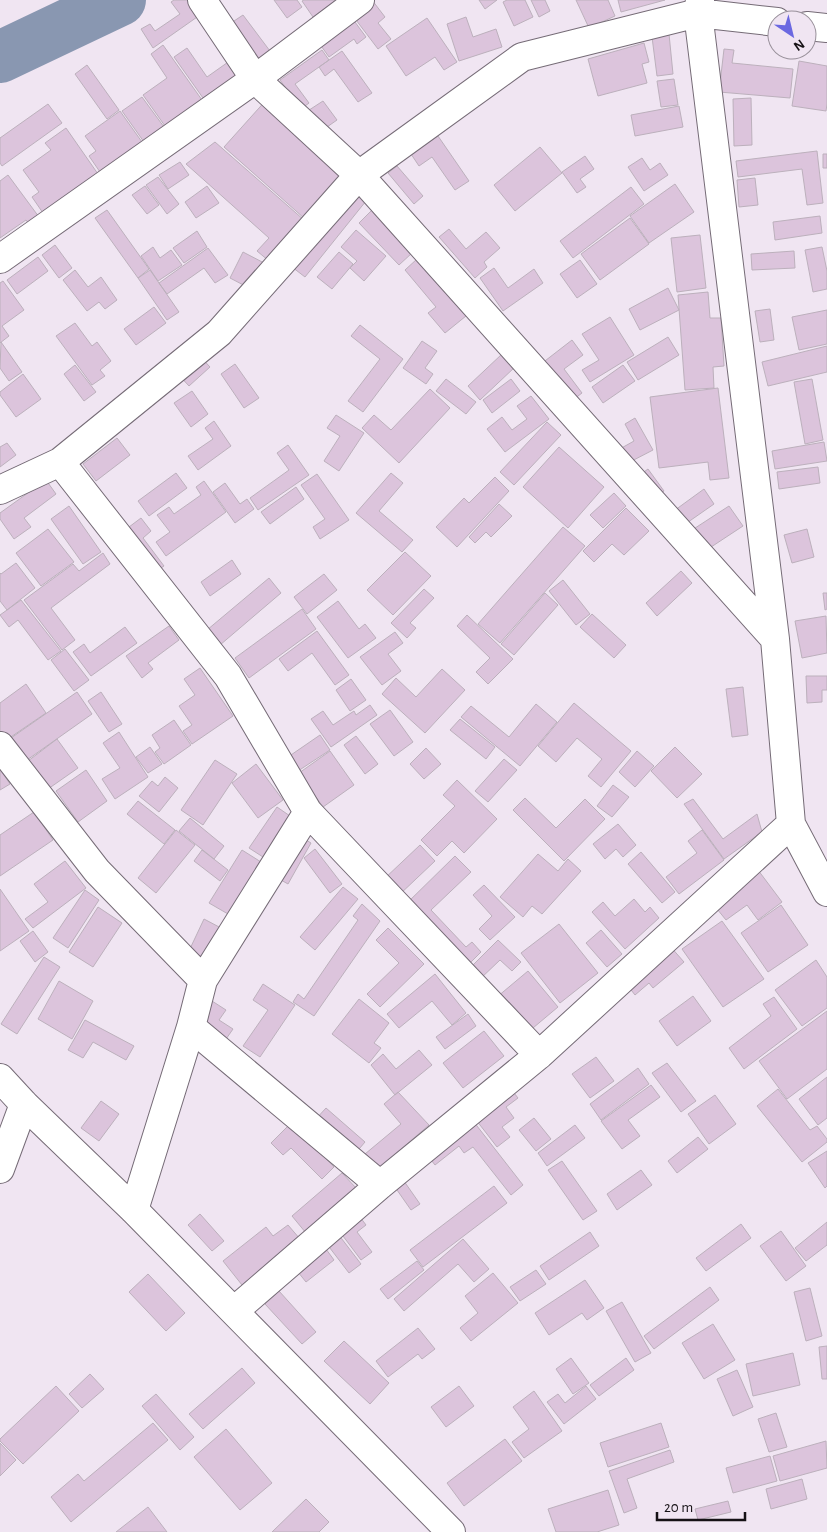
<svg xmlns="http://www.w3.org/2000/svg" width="827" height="1532" font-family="'Alegreya Sans',sans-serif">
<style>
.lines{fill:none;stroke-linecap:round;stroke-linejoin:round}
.river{stroke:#8997b1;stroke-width:52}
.building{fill:#dcc4dc;stroke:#bcb0bc}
.minor-casing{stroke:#756b76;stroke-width:30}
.minor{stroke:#fff;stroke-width:28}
</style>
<rect width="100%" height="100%" fill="#f0e5f2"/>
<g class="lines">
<!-- river -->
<path class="river" d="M0 57 120 0"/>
</g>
<!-- building -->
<path class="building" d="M174 0H190L200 15 153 48 141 29 150 24 155 31 180 14 171 2Z
M274 0H297L302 7 287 18Z
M304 0H336L313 17 302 1Z
M372 0 385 17 378 23 391 39 378 49 353 16Z
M479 0H497L485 9Z
M507 0H525L533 17 514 26 503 2Z
M531 0H545L550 11 539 17Z
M576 0H608L615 16 589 28Z
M618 0H665L621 12Z
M243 15 270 51 254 62 228 25Z
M466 17 473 37 496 29 502 47 459 61 447 24Z
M352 18 366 37 357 44 354 39 329 57 319 43Z
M427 18 457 62 444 70 435 57 406 76 386 46Z
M669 34 673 74 657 76 652 37Z
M644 43 649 62 642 64 647 83 598 96 588 59Z
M163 45 202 100 165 126 143 95 167 78 151 54Z
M187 48 207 77 231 60 240 73 203 98 174 57Z
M724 49 734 50 732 63 793 69 790 98 719 92Z
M322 50 329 60 295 84 309 103 301 109 280 80Z
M342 51 372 93 358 102 334 69 325 76 319 67Z
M799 61 827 66V104L826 111 792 106Z
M87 65 119 110 107 119 75 74Z
M674 79 678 105 661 107 657 81Z
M142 97 164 127 144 142 122 111Z
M268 98 349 170 305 219 224 147Z
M751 98 752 145 734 146 733 99Z
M323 101 337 120 317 134 303 114Z
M48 104 62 123 2 166 0 163V138Z
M679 106 683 127 635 136 631 115Z
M120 111 142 142 100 172 89 156 96 151 85 136Z
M66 128 98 174 43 213 32 197 39 192 23 170 51 150 45 143Z
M438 136 469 181 455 190 432 157 419 166 411 154Z
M215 142 304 220 269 261 257 251 269 238 186 164Z
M540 147 562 173 515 211 494 185Z
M817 151 823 203 807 205 802 169 738 177 736 161Z
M823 154H827V168H823Z
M585 156 594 169 580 179 586 187 577 193 562 172Z
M642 158 650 170 660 163 668 175 644 191 628 167Z
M180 162 189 175 168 189 159 175Z
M397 166 423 196 414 204 388 173Z
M8 175 39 217 29 224 26 220 0 238V181Z
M158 177 179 204 167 214 146 185Z
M755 178 758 205 739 207 737 180Z
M675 184 694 212 649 243 630 216Z
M145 186 159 205 147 214 132 195Z
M207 186 219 203 196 218 185 202Z
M631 187 644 204 573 258 560 241Z
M352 191 366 201 305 277 292 267Z
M107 210 149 269 138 278 95 218Z
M372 210 412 253 399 265 359 223Z
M820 216 822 233 775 240 773 222Z
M630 218 649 244 600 280 581 254Z
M449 229 466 249 486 232 500 248 484 262 487 267 475 278 439 237Z
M356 230 386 256 364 281 350 268 357 261 341 247Z
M197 231 207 247 184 263 173 248Z
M700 235 706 288 677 292 671 238Z
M55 245 72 268 59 278 42 255Z
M153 247 160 258 171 250 182 265 158 281 141 256Z
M822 247 827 271V289L813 292 805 250Z
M208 248 228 275 215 283 204 268 167 294 159 283Z
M794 251 795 268 752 270 751 254Z
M243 252 266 264 253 290 230 278Z
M339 252 353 264 332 289 317 277Z
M38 257 48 271 17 294 7 280Z
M417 259 466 316 445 333 428 313 436 307 405 270Z
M580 260 597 284 577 298 560 274Z
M494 268 508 288 534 269 543 283 503 311 480 278Z
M75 270 88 287 101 277 117 300 105 309 99 302 87 311 63 280Z
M150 270 179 312 167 320 138 278Z
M3 281 24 310 2 326 9 336 0 343V283Z
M668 288 679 310 640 330 629 309Z
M708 292 710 318H721L724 366 713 367 714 388 685 390 678 295Z
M154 307 166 323 136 345 124 329Z
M770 309 774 340 760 342 755 311Z
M827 310V344L799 350 792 317Z
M610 317 634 355 590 382 582 370 599 360 582 334Z
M75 323 92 346 97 342 111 361 100 370 105 376 92 385 56 336Z
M360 325 403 359 363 412 348 401 380 359 351 336Z
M668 337 679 355 638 380 627 362Z
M572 340 583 355 564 369 582 393 570 402 541 364Z
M422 341 437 351 425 368 433 374 426 384 403 368Z
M1 342 22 372 9 381 0 368Z
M827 346V372L768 386 762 362Z
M197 353 210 367 189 386 176 372Z
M502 354 515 367 480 400 468 386Z
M235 364 259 398 244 408 221 374Z
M75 365 96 392 84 401 64 374Z
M623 365 635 381 603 403 592 387Z
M23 374 41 399 16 417 0 395V392Z
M446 379 476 402 466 414 436 391Z
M511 379 520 391 492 413 483 400Z
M812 379 823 440 805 444 794 382Z
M718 388 729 478 710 480 708 462 659 468 650 397Z
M430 389 450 408 399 463 362 428 374 415 391 430Z
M192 391 208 414 191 427 174 403Z
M531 396 549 419 505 452 487 429 502 417 512 430 527 419 517 406Z
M336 415 364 433 339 471 324 461 340 436 327 428Z
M635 418 653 450 626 464 618 450 634 441 625 424Z
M214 421 231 446 198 470 188 456 213 439 205 428Z
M547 422 561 435 514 485 500 472Z
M117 438 130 455 96 481 83 464Z
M824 442 827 461 775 469 772 451Z
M7 443 16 455 0 467V447Z
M288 445 309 475 258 510 250 498 289 470 277 453Z
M559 447 604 487 568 528 523 487Z
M818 467 820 483 779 489 777 472Z
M648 469 664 491 654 499 637 477Z
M176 473 187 488 149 516 138 501Z
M391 473 403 483 379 511 413 540 402 552 356 513Z
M317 474 349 520 320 539 313 527 325 519 301 485Z
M495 477 509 491 457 547 436 527 464 498 469 503Z
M46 480 56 494 24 518 31 527 14 539 0 519V513Z
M204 481 226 512 166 556 156 542 170 532 157 515 169 507 174 514 201 495 196 487Z
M225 483 240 504 247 499 254 509 235 523 213 492Z
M296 487 304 499 270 524 261 512Z
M704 489 714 504 681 527 671 513Z
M614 493 626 506 603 528 590 515Z
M499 504 512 516 491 537 486 532 475 543 469 537Z
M69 506 101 552 83 564 51 519Z
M729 506 743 526 702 553 689 532Z
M626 508 649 531 624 555 612 544 594 562 583 551Z
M141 518 151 531 143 538 164 566 152 574 121 533Z
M563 527 585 546 500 643 478 624Z
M48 529 74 562 41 586 16 553Z
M807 529 814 557 792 563 784 535Z
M405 552 431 576 393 615 367 590Z
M103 553 110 564 51 608 75 640 62 650 24 600 73 564 79 571Z
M232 560 241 574 210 596 201 582Z
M16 563 35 588 7 610 0 601V573L1 574Z
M681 571 692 583 657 616 646 603Z
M324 574 337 590 307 614 294 597Z
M269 578 281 593 220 645 207 630Z
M563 580 590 614 576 625 549 591Z
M424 589 434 598 410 623 416 628 407 638 391 623Z
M545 593 558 605 514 655 501 644Z
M823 593H827V609L825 610Z
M21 600 61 651 48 660 18 620 9 627 0 615Z
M338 601 359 629 365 624 376 638 348 658 317 617Z
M302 609 316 629 249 678 235 658Z
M592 614 626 645 614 658 580 627Z
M467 615 513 659 488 684 476 672 490 658 457 626Z
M826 616 827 653 802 658 795 621Z
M169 626 179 640 148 663 153 669 142 678 126 656Z
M125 627 137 643 91 676 73 652 84 644 90 653Z
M317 631 349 675 335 685 312 653 288 671 279 659Z
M395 632 403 643 388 654 401 671 382 685 360 657Z
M65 649 89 680 74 691 51 660Z
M200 668 233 716 192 744 183 731 192 725 179 706 195 695 184 679Z
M442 669 465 690 425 733 382 694 396 678 416 697Z
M806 676H827V690H822V702L807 703Z
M351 679 366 700 350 711 336 690Z
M26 684 46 713 5 741 0 733V703Z
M743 687 748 735 732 737 726 689Z
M77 692 92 714 27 760 11 738Z
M101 692 122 724 109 732 88 701Z
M574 703 631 751 601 787 588 776 602 759 577 738 556 762 538 746Z
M536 704 557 722 520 766 461 717 471 706 509 737Z
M370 705 377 715 331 747 311 719 323 711 333 725 354 711 356 715Z
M390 710 413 742 394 756 370 724Z
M460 719 495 747 486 759 450 730Z
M174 720 191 745 164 764 155 752 160 748 152 735Z
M119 732 148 777 115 799 102 779 120 768 103 743Z
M320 735 330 750 298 771 288 757Z
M356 736 378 764 365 774 344 745Z
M57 739 78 768 48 789 28 761Z
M150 747 162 764 148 773 136 757Z
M675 747 702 774 677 798 651 771Z
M426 748 441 764 424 779 410 764Z
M330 751 354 785 323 807 299 773Z
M637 751 654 766 635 787 619 772Z
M504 759 517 770 488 802 475 791Z
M215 760 237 774 203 825 181 810Z
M256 764 283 800 258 818 232 783Z
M0 769 10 784 0 790Z
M86 770 107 801 78 822 56 791Z
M165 777 178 788 159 812 139 796 152 781 158 786Z
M457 780 497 819 464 853 452 841 437 856 421 840 455 806 443 795Z
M613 785 629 797 612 817 597 806Z
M525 798 556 828 585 799 605 819 564 861 513 810Z
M693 799 723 839 757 814 762 832 724 859 684 804Z
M138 801 175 830 164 844 127 814Z
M277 807 290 816 263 857 249 848Z
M34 812 53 840 0 876V835Z
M190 818 224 846 214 859 179 831Z
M618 824 636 845 623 857 616 849 605 859 593 844Z
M176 830 195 845 156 893 138 878Z
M702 830 724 860 679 894 666 877 697 853 688 841Z
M298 835 311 843 288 884 274 876Z
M420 845 435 861 398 896 383 880Z
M315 849 342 884 330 893 304 858Z
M202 850 228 870 220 881 194 861Z
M242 850 261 862 228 914 209 903Z
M641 852 675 892 662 903 628 864Z
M538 854 558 871 568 859 581 871 542 914 532 906 523 917 500 897Z
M455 856 471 872 431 910 466 947 472 942 481 952 464 969 403 907Z
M65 861 86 888 33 928 25 919 48 902 34 884Z
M758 870 782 902 758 920 747 905 726 920 713 904Z
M484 885 515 917 490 940 479 929 492 916 473 895Z
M343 887 358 899 315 950 300 937Z
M0 889 29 931 0 951Z
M85 890 99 900 68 948 53 938Z
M634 899 645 912 650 907 659 918 625 949 592 912 603 902 615 916Z
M362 904 380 921 314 1016 293 1002 298 994 304 999 358 920 353 916Z
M781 905 808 945 768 972 741 933Z
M98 907 122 923 93 967 69 952Z
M204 919 221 928 205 961 188 953Z
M722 921 764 979 723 1007 682 949Z
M559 924 598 973 560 1003 521 953Z
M388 928 424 964 380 1007 367 994 399 963 376 940Z
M601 930 622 954 607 967 586 943Z
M33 931 48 952 35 962 20 941Z
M498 940 521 962 512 971 500 960 479 980 469 969Z
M669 945 684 962 653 988 649 983 635 995 625 982Z
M44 957 60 967 17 1034 1 1024Z
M816 960 827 977V1008L802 1026 775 990Z
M528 971 558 1007 527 1033 497 997Z
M435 974 466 1013 452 1025 432 1001 399 1028 387 1014Z
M59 981 93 1001 72 1039 38 1019Z
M263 984 295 1005 260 1057 243 1046 268 1010 253 1000Z
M693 996 711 1021 677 1046 659 1021Z
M774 997 797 1029 744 1069 729 1048 771 1016 763 1004Z
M359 999 389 1023 374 1043 381 1048 369 1063 332 1034Z
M212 1001 226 1010 219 1020 233 1029 224 1042 197 1024Z
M827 1011V1069L787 1099 759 1061Z
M468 1014 476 1026 445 1049 436 1037Z
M85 1020 134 1046 126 1060 93 1042 83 1058 68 1050Z
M484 1031 504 1056 463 1088 443 1063Z
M419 1050 432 1065 395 1095 371 1065 383 1054 396 1069Z
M596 1057 614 1081 590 1098 572 1074Z
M667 1063 696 1101 681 1112 652 1073Z
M638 1068 649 1084 601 1120 590 1104Z
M827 1077V1118L818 1125 799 1099Z
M507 1084 518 1098 506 1107 514 1118 502 1127 510 1137 497 1147 470 1112Z
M651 1085 660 1097 628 1120 640 1136 622 1149 601 1121Z
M778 1089 810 1130 817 1126 827 1139V1142L802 1162 757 1106Z
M398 1092 429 1125 378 1169 365 1154 401 1124 384 1104Z
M715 1095 736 1124 709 1144 688 1114Z
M101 1101 119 1114 99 1141 81 1128Z
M326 1108 365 1142 354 1155 315 1120Z
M470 1117 523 1185 511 1195 473 1147 464 1153 459 1146 435 1165 425 1152Z
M534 1118 551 1139 536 1151 519 1130Z
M291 1123 334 1167 322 1179 291 1148 283 1155 271 1143Z
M575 1125 585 1138 547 1166 538 1153Z
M698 1137 708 1149 677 1173 668 1161Z
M827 1151V1186L825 1188 808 1163Z
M562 1161 597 1211 583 1220 548 1170Z
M641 1170 652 1185 617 1210 607 1194Z
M342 1173 357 1189 306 1233 292 1216Z
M399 1174 420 1204 411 1210 390 1180Z
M494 1186 507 1203 423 1267 410 1250Z
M357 1213 366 1225 357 1232 372 1252 361 1260 337 1228Z
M200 1214 224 1241 212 1251 188 1225Z
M827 1222V1245L806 1261 795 1248Z
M741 1224 751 1238 706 1271 696 1258Z
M288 1225 300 1239 242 1285 223 1261 266 1227 273 1236Z
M335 1230 361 1264 349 1273 323 1239Z
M781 1231 806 1266 786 1281 760 1246Z
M590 1232 599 1246 549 1280 540 1266Z
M463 1239 489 1269 474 1282 458 1264 404 1311 394 1299Z
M323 1245 334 1260 306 1282 294 1267Z
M417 1261 424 1270 388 1299 380 1289Z
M536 1270 546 1284 520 1301 510 1287Z
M493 1273 518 1303 471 1341 460 1328 478 1313 465 1296Z
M148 1274 185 1313 166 1331 129 1292Z
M585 1280 604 1308 587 1320 582 1313 549 1335 535 1313Z
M710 1287 719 1300 654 1349 644 1336Z
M810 1288 822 1336 806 1341 794 1292Z
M279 1291 316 1332 302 1344 265 1304Z
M622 1302 651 1353 635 1362 606 1311Z
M713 1324 735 1360 704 1379 682 1343Z
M418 1328 435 1349 422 1359 418 1354 388 1377 376 1361Z
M344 1341 389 1383 370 1404 324 1361Z
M827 1346V1379H822L819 1347Z
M793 1353 800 1385 753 1396 746 1364Z
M571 1358 589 1383 573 1394 556 1369Z
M626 1358 634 1370 599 1396 590 1385Z
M242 1368 255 1383 203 1429 189 1414Z
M737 1370 753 1407 733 1416 717 1379Z
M90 1374 104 1389 82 1408 69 1394Z
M56 1386 79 1411 23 1464 0 1441V1439Z
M459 1386 474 1406 446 1427 431 1407Z
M586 1386 596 1399 564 1424 547 1402 558 1394 565 1403Z
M534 1391 562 1431 524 1458 512 1442 529 1429 513 1407Z
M156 1394 194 1437 180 1450 142 1406Z
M776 1413 787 1447 769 1452 758 1419Z
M153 1423 168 1440 71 1522 51 1497 78 1474 84 1481Z
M661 1423 669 1447 608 1467 600 1443Z
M226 1429 272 1483 240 1510 194 1457Z
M505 1439 522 1461 464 1506 447 1483Z
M826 1441 827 1468 780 1481 773 1456Z
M0 1443 16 1460 0 1476Z
M670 1450 674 1462 627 1479 637 1508 624 1513 609 1471Z
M770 1456 777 1481 733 1493 726 1468Z
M802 1479 807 1499 771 1509 766 1489Z
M608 1490 619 1525 597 1532H556L548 1509Z
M306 1499 329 1522 319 1532H272Z
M728 1501 731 1512 698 1520 695 1509Z
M148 1507 167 1532H116Z"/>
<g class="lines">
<!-- minor casing -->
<g class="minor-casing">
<path id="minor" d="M202 0 255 79 359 175 775 639
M700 0 698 13 775 639 791 824 827 892
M807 26 827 28
M0 259 255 79 360 0
M60 462 228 676 308 812 539 1055
M0 490 60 462 219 333 359 175 522 57 698 13 777 22
M0 746 97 871 203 980
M191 1027 380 1185
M0 1078 24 1104 134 1210 451 1532
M0 1169 24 1104
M134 1210 191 1027 203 980 308 812
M234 1311 380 1185 539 1055 791 824"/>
</g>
<!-- minor -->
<use href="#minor" class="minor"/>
</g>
<!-- north arrow -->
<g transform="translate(792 35) rotate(145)"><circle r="24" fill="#f0e5f2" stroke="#98909a"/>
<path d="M0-4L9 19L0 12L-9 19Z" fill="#6b68e1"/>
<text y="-8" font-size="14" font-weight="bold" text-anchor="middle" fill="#151115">N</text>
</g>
<!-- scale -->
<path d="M657 1512v8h88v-8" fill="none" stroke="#151115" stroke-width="2.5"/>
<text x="664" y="1512" font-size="15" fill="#151115" stroke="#f0e5f2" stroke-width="4" paint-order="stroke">20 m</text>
</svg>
